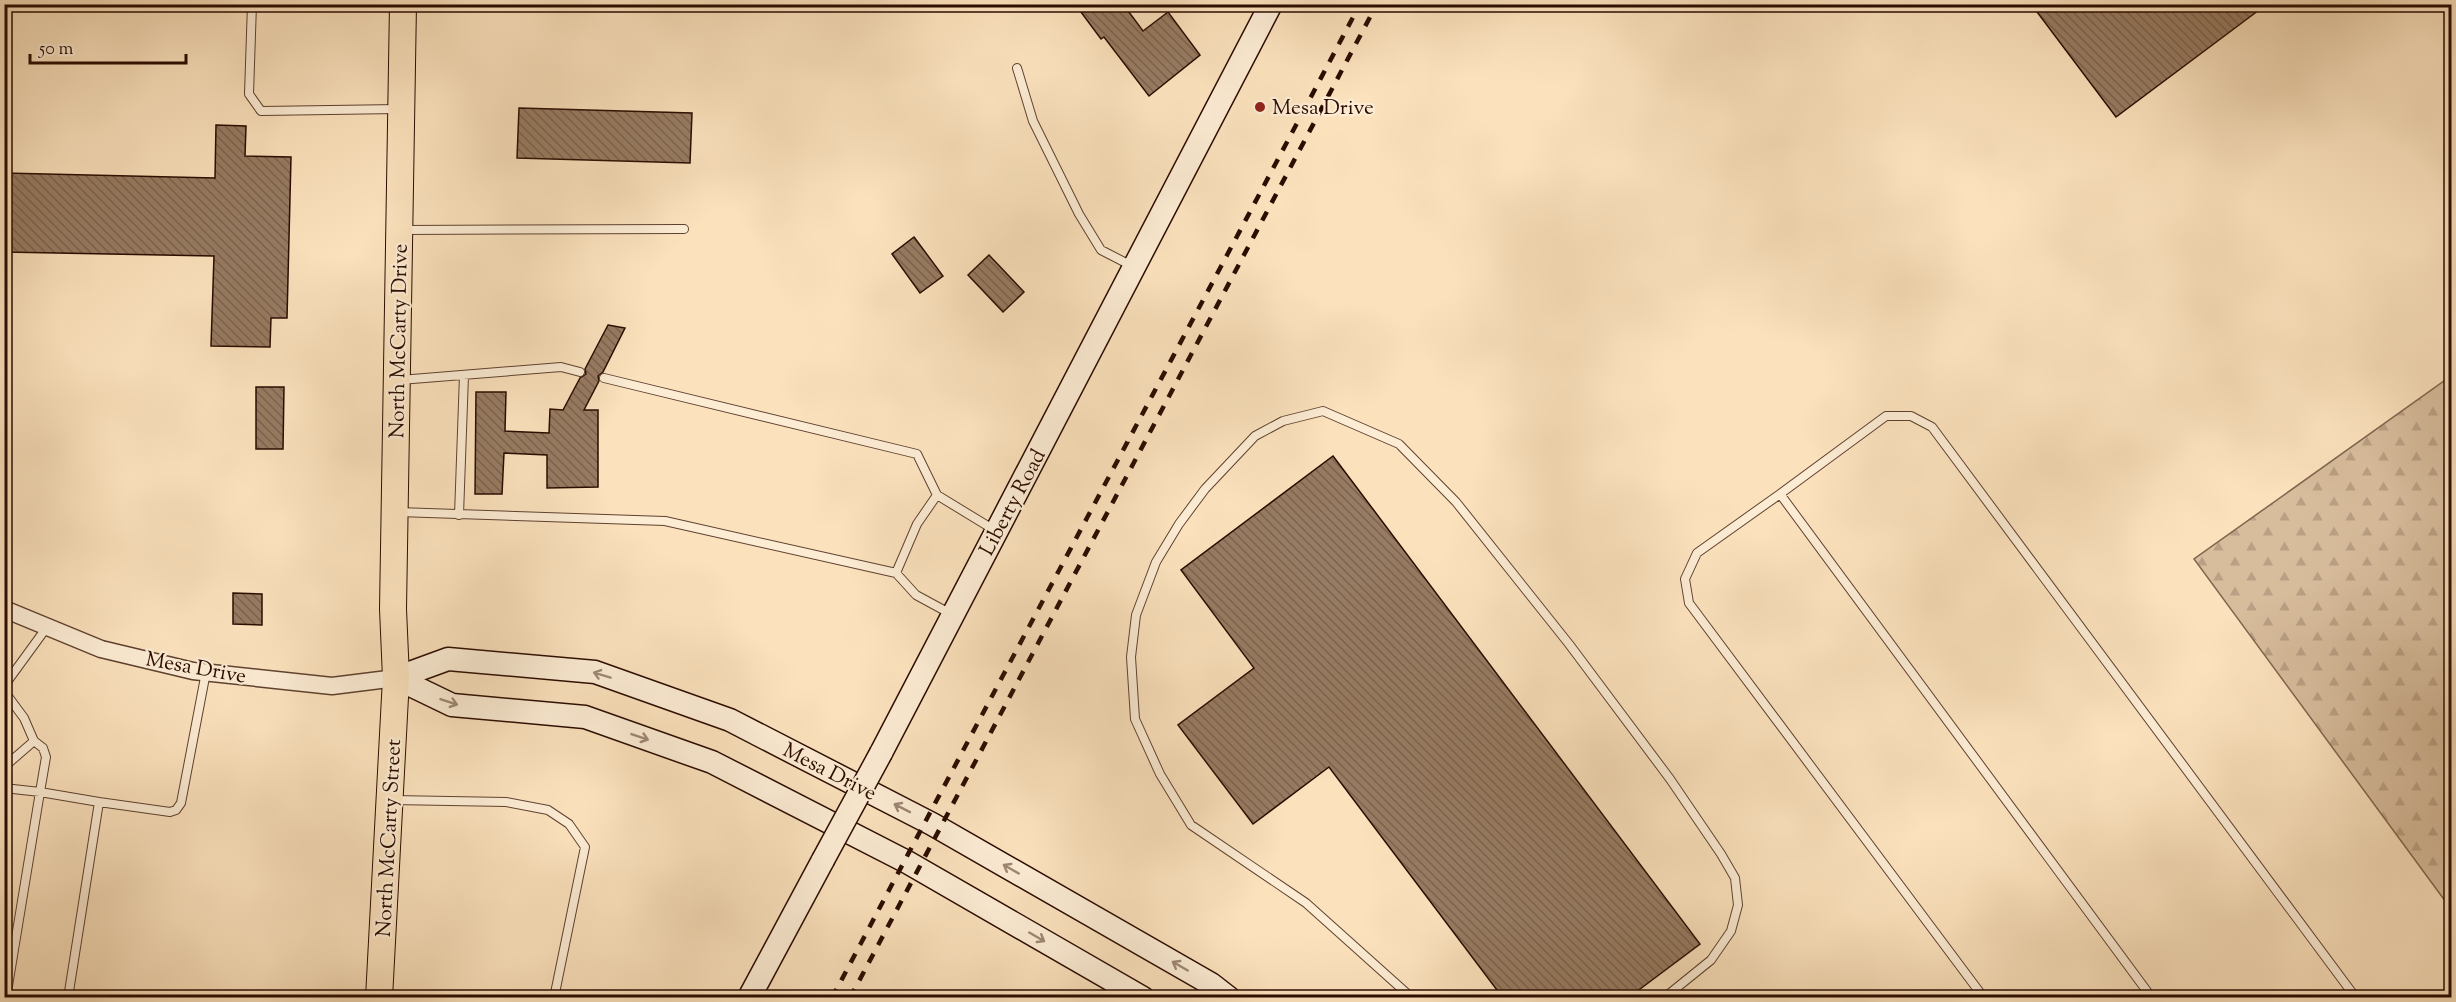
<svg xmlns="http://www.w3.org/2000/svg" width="2456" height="1002" font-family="'Sorts Mill Goudy',serif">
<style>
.forest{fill:url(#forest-firs);stroke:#82644e;stroke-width:1.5}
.building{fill:url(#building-back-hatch);stroke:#2b0b00;stroke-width:1.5}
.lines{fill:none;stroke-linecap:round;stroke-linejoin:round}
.lane-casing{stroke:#5f412f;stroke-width:10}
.street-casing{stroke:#5f412f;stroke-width:19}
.secondary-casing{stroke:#2b0b00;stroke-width:25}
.primary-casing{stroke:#2b0b00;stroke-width:28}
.lane{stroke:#fcecd4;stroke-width:8}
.street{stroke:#fcecd4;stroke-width:16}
.secondary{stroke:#fcecd4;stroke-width:22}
.primary{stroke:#fbe2bd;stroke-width:26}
.rail{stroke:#2b0b00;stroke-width:4.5;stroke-dasharray:10 10;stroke-linecap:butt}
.secondary-bridge-casing{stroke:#2b0b00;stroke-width:25;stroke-linecap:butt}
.secondary-bridge{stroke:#fcecd4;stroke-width:22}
.oneway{stroke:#9e8775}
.poi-dot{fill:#8f2418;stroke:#fcecd4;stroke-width:2}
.labels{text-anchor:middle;stroke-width:4.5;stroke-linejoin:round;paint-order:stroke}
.poi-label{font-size:21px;fill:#2b0b00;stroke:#fcecd4;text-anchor:start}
.street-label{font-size:21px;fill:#2b0b00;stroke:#fcecd4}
</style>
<defs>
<pattern id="forest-firs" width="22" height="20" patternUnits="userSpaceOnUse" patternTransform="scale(1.5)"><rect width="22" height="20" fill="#d8bd9d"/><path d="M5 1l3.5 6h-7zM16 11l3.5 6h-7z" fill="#baa185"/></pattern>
<pattern id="building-back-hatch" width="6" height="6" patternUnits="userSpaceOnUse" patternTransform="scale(1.5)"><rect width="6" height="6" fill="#977b62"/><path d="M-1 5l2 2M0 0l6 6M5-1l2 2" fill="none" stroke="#7b634e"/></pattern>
</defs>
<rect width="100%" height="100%" fill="#fbe2bd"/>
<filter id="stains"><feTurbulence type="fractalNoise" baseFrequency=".00333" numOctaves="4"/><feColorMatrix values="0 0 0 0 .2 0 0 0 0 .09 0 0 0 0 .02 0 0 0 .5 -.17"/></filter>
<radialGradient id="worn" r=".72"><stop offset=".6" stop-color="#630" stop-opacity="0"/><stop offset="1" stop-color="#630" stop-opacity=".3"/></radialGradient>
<!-- forest -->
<path class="forest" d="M2451 376V909L2194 559Z"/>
<!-- building -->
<path class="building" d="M1075 4H1123L1143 31 1168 12 1200 55 1149 96 1104 37 1101 39Z
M2031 4H2267L2116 117Z
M519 108 692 113 690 163 517 158Z
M216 125 246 126 245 156 291 157 287 318H271L270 347 211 346 214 256 4 252V173L215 178Z
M914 237 943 276 920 293 892 254Z
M989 255 1024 292 1003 312 968 275Z
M608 325 625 328 603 372 598 376 599 381 584 410H598V487L547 488V455L504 453 502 494H475L476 392H506L505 431 549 433 550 409 563 410 580 378 586 374 585 369Z
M256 387H284L283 449H256Z
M1333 456 1700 944 1628 998H1503L1329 767 1253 824 1178 725 1254 668 1181 570Z
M233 593 262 594V625L233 624Z"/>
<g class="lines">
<!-- lane casing -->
<g class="lane-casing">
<path id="lane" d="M252 4 249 94 261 111 399 109
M1017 68 1033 121 1079 214 1101 250 1134 267
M402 230 684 229
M604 378 917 454 937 495 996 531
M400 380 561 367 580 372
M1780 494 1697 553 1685 579 1689 603 1984 998
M937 495 917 524 896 573 916 595 951 614
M398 512 665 521 896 573
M459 515 464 375
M4 686 47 627
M4 691 24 718 34 741 43 748 46 757 40 792 4 788
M4 767 34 741
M393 800 506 802 548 810 569 824 585 847 554 998
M99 802 170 812 176 810 181 803 206 672
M6 998 40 792 99 802 68 998
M1412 998 1306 903 1191 825 1160 774 1135 719 1131 657 1136 615 1156 562 1179 524 1205 489 1255 436 1283 421 1323 411 1399 444 1456 502 1569 644 1670 779 1721 854 1735 878 1738 905 1731 931 1711 960 1664 998
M2152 998 1780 494 1886 416H1911L1932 427 2356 998"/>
</g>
<!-- street casing -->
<g class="street-casing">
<path id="street" d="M4 609 101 649 193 671 332 686 396 678"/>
</g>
<!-- secondary casing -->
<g class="secondary-casing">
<path id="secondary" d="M396 678 448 659 595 672 730 720 932 824 1211 984 1229 998
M396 678 452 705 585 717 712 762 907 862 1143 998
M881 753 1271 4
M749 998 823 860"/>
</g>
<!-- primary casing -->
<g class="primary-casing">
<path id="primary" d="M379 998 396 678 393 609 403 4"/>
</g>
<!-- lane -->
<use href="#lane" class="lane"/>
<!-- street -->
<use href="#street" class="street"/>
<!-- secondary -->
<use href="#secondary" class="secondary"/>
<!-- primary -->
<use href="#primary" class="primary"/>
<!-- rail -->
<path class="rail" d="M832 998C1007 666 1185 336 1360 4
M850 998 1377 4"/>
<!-- secondary-bridge casing -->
<g class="secondary-bridge-casing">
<path id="secondary-bridge" d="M823 860 881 753"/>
</g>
<!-- secondary-bridge -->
<use href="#secondary-bridge" class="secondary-bridge"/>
</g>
<!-- one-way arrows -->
<defs><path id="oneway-shaft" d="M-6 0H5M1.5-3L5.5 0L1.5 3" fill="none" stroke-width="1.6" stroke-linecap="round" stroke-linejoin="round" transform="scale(1.5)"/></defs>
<g class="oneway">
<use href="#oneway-shaft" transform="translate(602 675) rotate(-163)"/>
<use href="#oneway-shaft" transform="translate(449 702) rotate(18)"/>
<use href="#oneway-shaft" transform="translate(640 737) rotate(19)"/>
<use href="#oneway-shaft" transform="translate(902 808) rotate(-153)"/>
<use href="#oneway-shaft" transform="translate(1011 869) rotate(-150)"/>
<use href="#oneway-shaft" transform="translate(1037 937) rotate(30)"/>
<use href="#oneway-shaft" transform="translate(1180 966) rotate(-150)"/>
</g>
<!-- markers -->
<circle class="poi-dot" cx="1260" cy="107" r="6"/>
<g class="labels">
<!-- poi labels -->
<g class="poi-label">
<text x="1272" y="114">Mesa Drive</text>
</g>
<!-- street labels -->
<g class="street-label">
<text transform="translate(398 341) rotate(-89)" y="7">North McCarty Drive</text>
<text transform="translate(1012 502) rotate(-62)" y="7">Liberty Road</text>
<text transform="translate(196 667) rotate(10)" y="7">Mesa Drive</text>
<text transform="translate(830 771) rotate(27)" y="7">Mesa Drive</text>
<text transform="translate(388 838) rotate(-87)" y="7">North McCarty Street</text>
</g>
</g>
<!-- margin -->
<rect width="2456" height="1002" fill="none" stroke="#fbe2bd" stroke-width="24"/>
<rect x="6" y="6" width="2444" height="990" fill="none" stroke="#2b0b00" stroke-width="3"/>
<rect x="12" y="12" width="2432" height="978" fill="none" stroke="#2b0b00" stroke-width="1.5"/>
<!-- scale -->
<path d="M30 54v9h156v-9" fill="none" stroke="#2b0b00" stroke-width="3"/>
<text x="39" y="54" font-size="18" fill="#2b0b00" stroke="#fcecd4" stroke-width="4.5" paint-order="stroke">50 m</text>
<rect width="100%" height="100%" filter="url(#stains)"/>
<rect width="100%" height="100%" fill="url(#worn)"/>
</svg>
